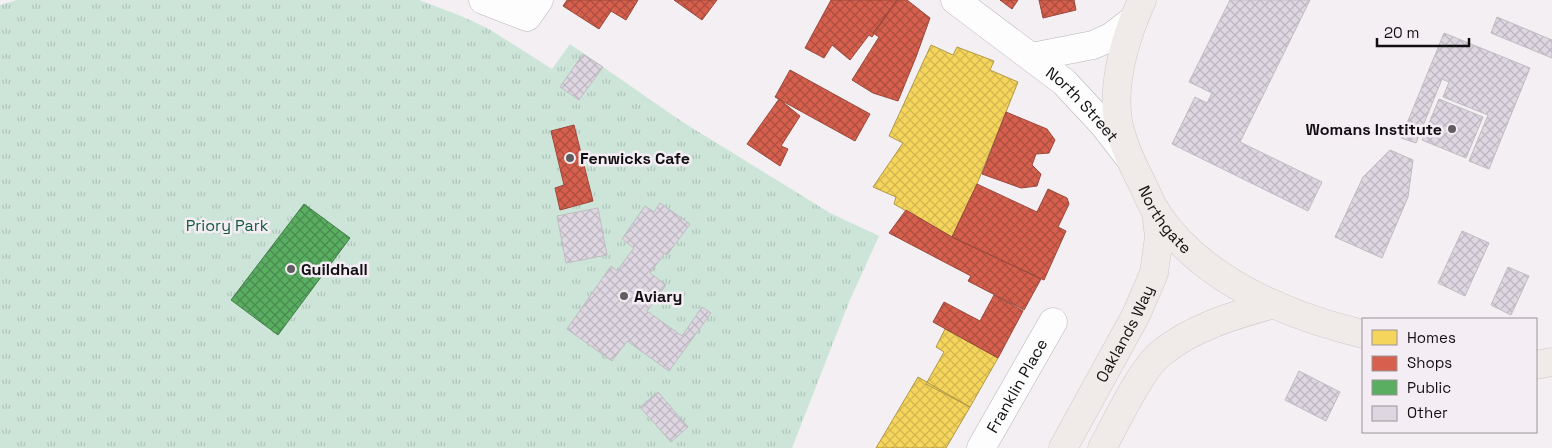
<svg xmlns="http://www.w3.org/2000/svg" width="1552" height="448" font-family="'Space Grotesk',sans-serif">
<style>
.park{fill:url(#park-tufts)}
.homes{fill:url(#homes-cross-hatch);stroke:#b19a46}
.shops{fill:url(#shops-cross-hatch);stroke:#9b483b}
.public{fill:url(#public-cross-hatch);stroke:#447e49}
.building{fill:url(#building-cross-hatch);stroke:#bfbdc0}
.lines{fill:none;stroke-linecap:round;stroke-linejoin:round}
.street-casing{stroke:#b8b5b8;stroke-width:29}
.primary-casing{stroke:#cbc9cb;stroke-width:29}
.street{stroke:#fdfdfd;stroke-width:28}
.primary{stroke:#f0ebe8;stroke-width:28}
.poi-dot{fill:#605d60;stroke:#f5edf4;stroke-width:2}
.labels{text-anchor:middle;stroke-width:5;stroke-linejoin:round;paint-order:stroke}
.street-label{font-size:16px;fill:#110f11;stroke:#f5edf4}
.poi-label{font-size:16px;font-weight:bold;fill:#110f11;stroke:#f5edf4;text-anchor:start}
.park-label{font-size:16px;fill:#125b3e;stroke:#f5edf4}
</style>
<defs>
<pattern id="park-tufts" width="24" height="20" patternUnits="userSpaceOnUse" patternTransform="scale(1.25)"><rect width="24" height="20" fill="#cde5d9"/><path d="M3 7l-1-3M5 7V3M7 7l1-3M15 17l-1-3M17 17v-4M19 17l1-3" fill="none" stroke="#afc3b9"/></pattern>
<pattern id="homes-cross-hatch" width="8" height="8" patternUnits="userSpaceOnUse" patternTransform="scale(1.25)"><rect width="8" height="8" fill="#f6d55c"/><path d="M0 0l8 8M0 8l8-8" fill="none" stroke="#d2b64f"/></pattern>
<pattern id="shops-cross-hatch" width="8" height="8" patternUnits="userSpaceOnUse" patternTransform="scale(1.25)"><rect width="8" height="8" fill="#d6604d"/><path d="M0 0l8 8M0 8l8-8" fill="none" stroke="#ac4e3f"/></pattern>
<pattern id="public-cross-hatch" width="8" height="8" patternUnits="userSpaceOnUse" patternTransform="scale(1.25)"><rect width="8" height="8" fill="#5aae61"/><path d="M0 0l8 8M0 8l8-8" fill="none" stroke="#498c4f"/></pattern>
<pattern id="building-cross-hatch" width="8" height="8" patternUnits="userSpaceOnUse" patternTransform="scale(1.25)"><rect width="8" height="8" fill="#ded7e2"/><path d="M0 0l8 8M0 8l8-8" fill="none" stroke="#bdb7c1"/></pattern>
</defs>
<rect width="100%" height="100%" fill="#f3eff3"/>
<!-- park -->
<path class="park" d="M17 0H419L461 16 489 29 552 69 570 44 681 121 830 213 879 236 849 302 792 448H0V5Z"/>
<!-- homes -->
<path class="homes" d="M931 45 953 55 957 47 994 61 990 70 1018 82 977 184 952 237 894 204 896 197 873 187 903 143 889 136Z
M945 329 998 358 970 407 926 384 944 352 936 347Z
M918 377 970 407 946 448H876Z"/>
<!-- shops -->
<path class="shops" d="M567 0H638L626 20 611 11 599 29 563 6Z
M674 0H717L702 20Z
M831 0H897L872 37 869 35 850 60 832 45 824 58 805 48Z
M897 0H907L930 18 916 57 898 101 873 93 852 80 879 37 873 33Z
M1000 0H1018L1012 9Z
M1039 0H1074L1076 10 1043 18Z
M790 70 870 114 855 141 775 97Z
M779 99 800 116 781 146 788 149 780 166 747 144Z
M1006 112 1047 129 1055 140 1049 153 1036 154 1032 165 1041 174 1037 186 1021 188 982 174Z
M574 125 593 201 560 210 555 188 564 185 551 131Z
M977 184 1037 212 1048 189 1067 198 1069 204 1058 227 1066 231 1044 280 952 237Z
M906 210 952 237 1041 279 1024 310 968 281 971 276 889 233Z
M994 295 1023 311 998 358 933 322 944 302 980 321Z"/>
<!-- public -->
<path class="public" d="M304 204 350 238 278 335 231 300Z"/>
<!-- building -->
<path class="building" d="M1230 0H1310L1240 142 1322 182 1308 211 1172 144 1195 97 1207 103 1212 93 1189 82Z
M1497 17 1552 40V58L1491 33Z
M1444 33 1530 68 1489 169 1469 161 1488 115 1443 97 1449 82 1442 79 1416 143 1401 138Z
M583 54 603 67 579 100 560 87Z
M1439 99 1483 117 1466 158 1422 140Z
M1390 150 1413 160 1408 197 1382 258 1335 237 1363 177Z
M660 203 690 224 667 255 665 253 650 273 666 285 647 311 682 336 702 307 711 313 669 371 627 341 612 361 567 329 611 266 617 271 634 248 622 239 645 206 654 212Z
M598 208 607 255 566 263 557 216Z
M1462 231 1489 243 1465 296 1438 283Z
M1508 267 1529 276 1511 315 1491 305Z
M1299 371 1340 392 1326 421 1285 400Z
M658 392 688 427 671 442 640 407Z"/>
<g class="lines">
<!-- street casing -->
<g class="street-casing">
<g id="street">
<path d="M483 0 527 17 539 0"/>
<path id="s1" d="M955 0 1064 82 1104 125 1128 156"/>
<path d="M1032 57 1093 45 1111 37 1133 20"/>
<path id="s2" d="M981 448 1053 322"/>
</g>
</g>
<!-- primary casing -->
<g class="primary-casing">
<g id="primary">
<path id="s3" d="M1142 0C1126 36 1112 81 1118 121 1122 142 1131 162 1141 181 1146 191 1150 202 1156 212 1202 281 1285 315 1363 334"/>
<path d="M1536 365 1552 362"/>
<path id="s4" d="M1063 448 1136 315 1154 273 1159 237 1156 211"/>
<path d="M1102 448C1116 423 1140 371 1160 354 1192 327 1235 315 1274 304"/>
</g>
</g>
<!-- street -->
<use href="#street" class="street"/>
<!-- primary -->
<use href="#primary" class="primary"/>
</g>
<!-- markers -->
<g class="poi-dot">
<circle cx="1452" cy="129" r="5"/>
<circle cx="570" cy="158" r="5"/>
<circle cx="291" cy="269" r="5"/>
<circle cx="624" cy="296" r="5"/>
</g>
<g class="labels">
<!-- street labels -->
<g class="street-label">
<text dy="6" stroke="none"><textPath href="#s1" startOffset="165">North Street</textPath></text>
<text dy="6" stroke="none"><textPath href="#s3" startOffset="235">Northgate</textPath></text>
<text dy="6" stroke="none"><textPath href="#s4" startOffset="130">Oaklands Way</textPath></text>
<text dy="6" stroke="none"><textPath href="#s2" startOffset="72">Franklin Place</textPath></text>
</g>
<!-- poi labels -->
<g class="poi-label">
<text x="1442" y="135" text-anchor="end">Womans Institute</text>
<text x="580" y="164">Fenwicks Cafe</text>
<text x="301" y="275">Guildhall</text>
<text x="634" y="302">Aviary</text>
</g>
<!-- park labels -->
<g class="park-label">
<text x="227" y="231">Priory Park</text>
</g>
</g>
<!-- legend -->
<rect x="1362" y="318" width="175" height="115" fill="#f5edf4" stroke="#9a9499"/>
<rect x="1372" y="330" width="25" height="15" fill="#f6d55c" stroke="#9a9499"/>
<text x="1407" y="343" font-size="15" fill="#110f11">Homes</text>
<rect x="1372" y="356" width="25" height="15" fill="#d6604d" stroke="#9a9499"/>
<text x="1407" y="368" font-size="15" fill="#110f11">Shops</text>
<rect x="1372" y="380" width="25" height="15" fill="#5aae61" stroke="#9a9499"/>
<text x="1407" y="393" font-size="15" fill="#110f11">Public</text>
<rect x="1372" y="406" width="25" height="15" fill="#ded7e2" stroke="#9a9499"/>
<text x="1407" y="418" font-size="15" fill="#110f11">Other</text>
<!-- scale -->
<path d="M1377 38v8h92v-8" fill="none" stroke="#110f11" stroke-width="2.5"/>
<text x="1384" y="38" font-size="15" fill="#110f11" stroke="#f5edf4" stroke-width="4" paint-order="stroke">20 m</text>
</svg>
